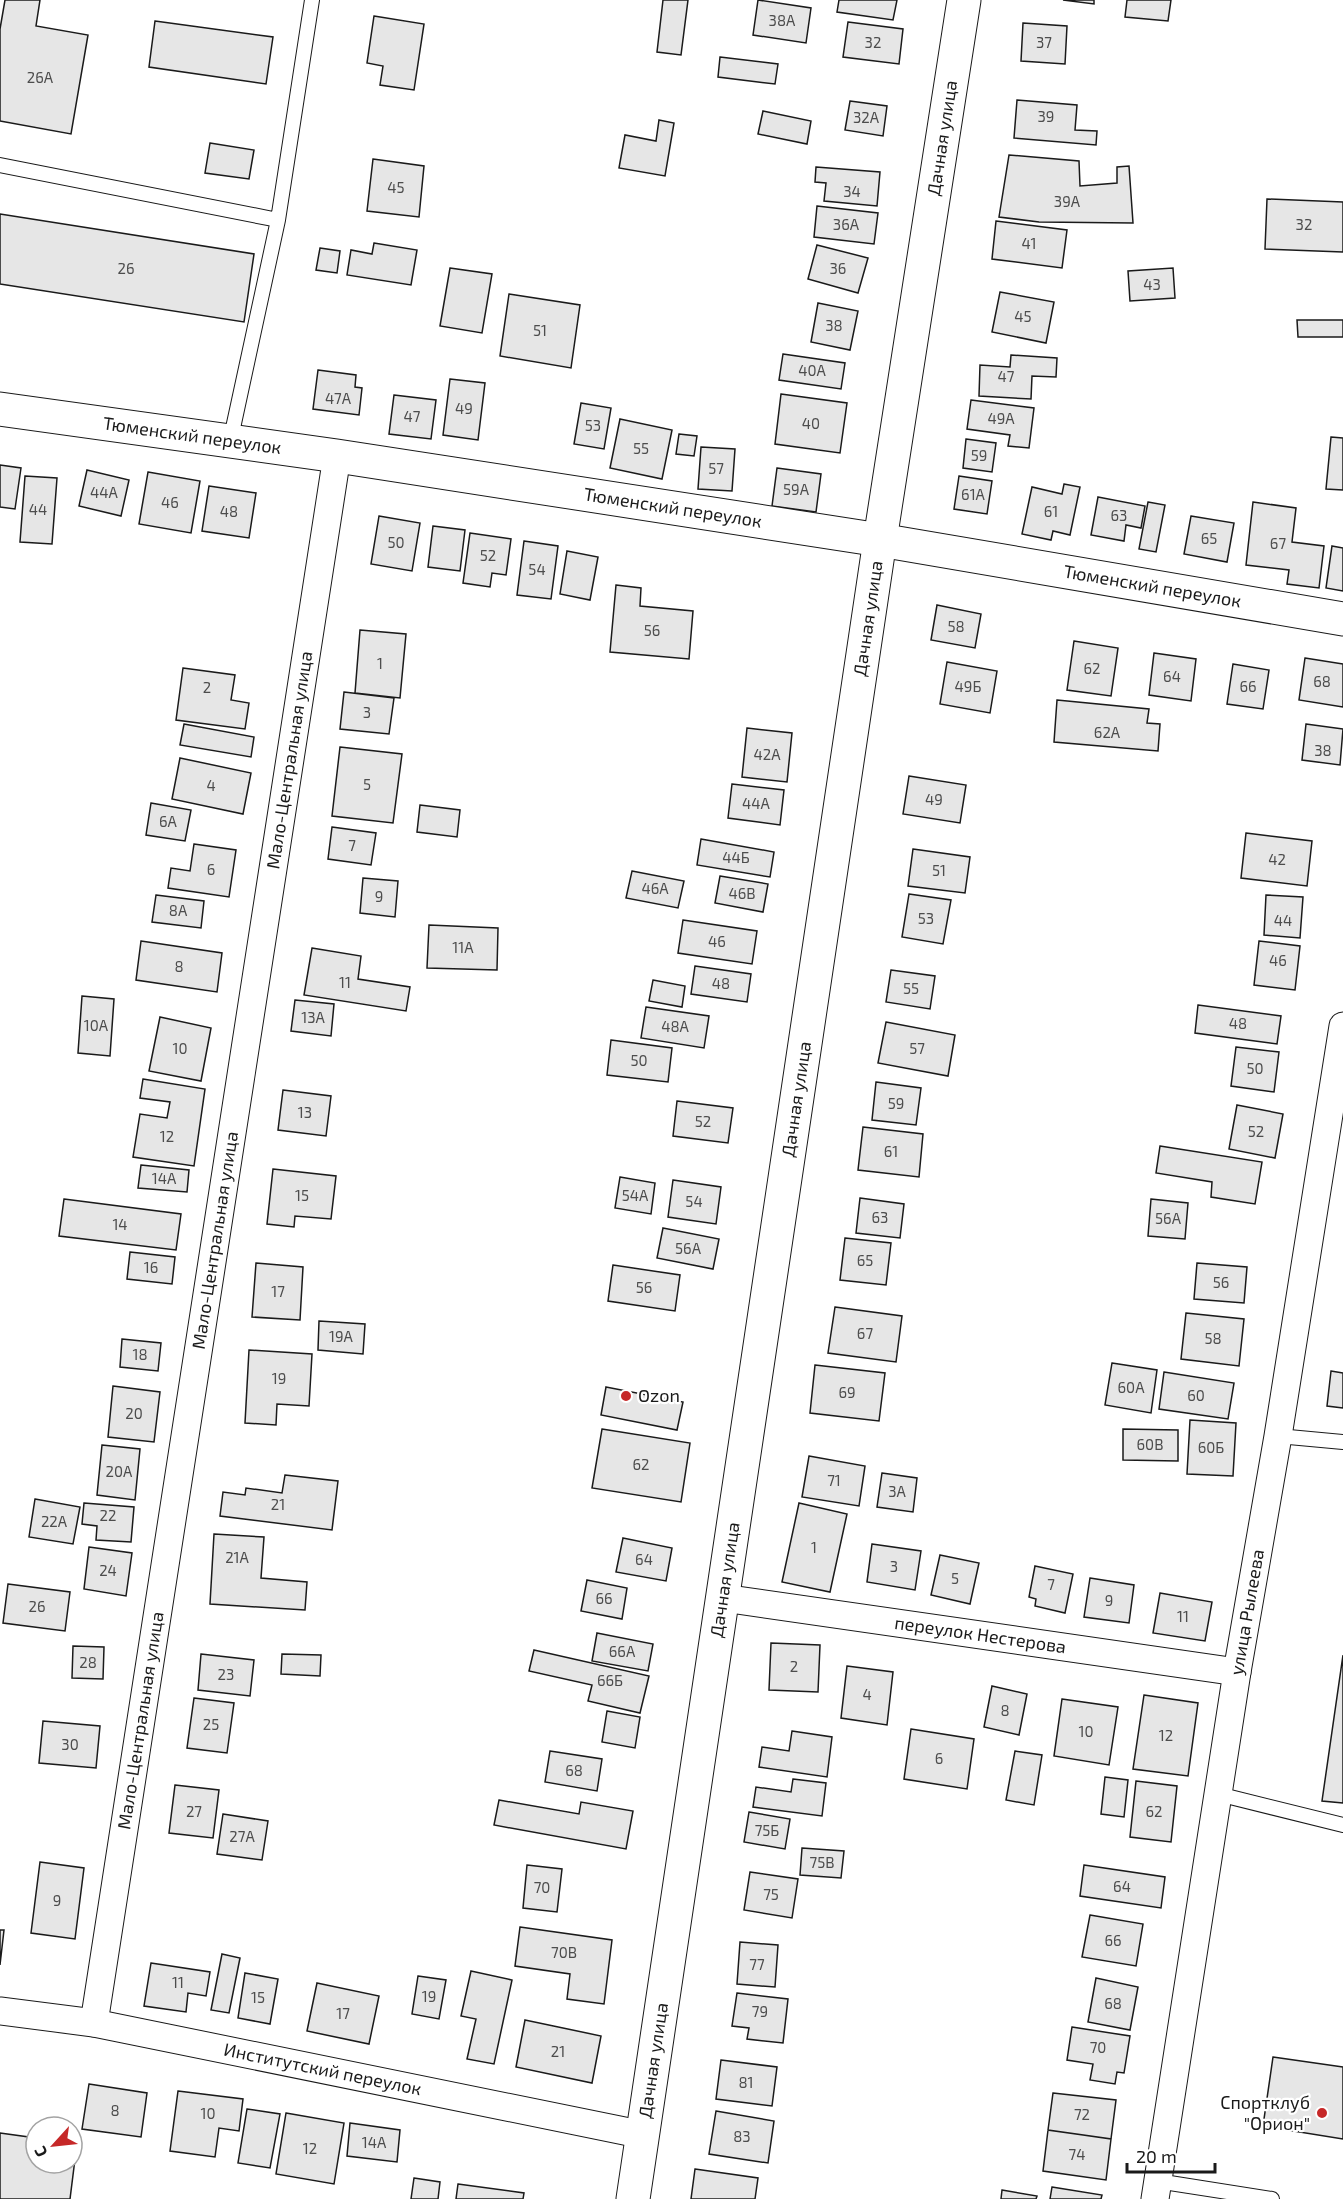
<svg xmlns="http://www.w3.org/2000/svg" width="1343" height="2199" font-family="'Exo 2',sans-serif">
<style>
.building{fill:#e6e6e6;stroke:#1a1a1a;stroke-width:1.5}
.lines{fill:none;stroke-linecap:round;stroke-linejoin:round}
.service-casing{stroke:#1a1a1a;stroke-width:16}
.minor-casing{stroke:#1a1a1a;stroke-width:29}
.tertiary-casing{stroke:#1a1a1a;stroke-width:35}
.service{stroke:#fff;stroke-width:14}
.minor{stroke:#fff;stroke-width:27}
.tertiary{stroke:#fff;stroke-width:33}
.poi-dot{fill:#c62828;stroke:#fff;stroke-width:2}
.labels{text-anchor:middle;stroke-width:4.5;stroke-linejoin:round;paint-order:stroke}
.number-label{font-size:15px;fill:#4d4d4d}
.street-label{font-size:18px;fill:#1a1a1a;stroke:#fff}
.poi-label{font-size:18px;fill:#1a1a1a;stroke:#fff;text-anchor:start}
</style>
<rect width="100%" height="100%" fill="#fff"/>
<!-- building -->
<path class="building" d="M5 0H40L36 26 88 35 71 134 0 121V29Z
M663 0H688L681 55 657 52Z
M758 0 811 8 806 43 753 35Z
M839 0H897L893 20 837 12Z
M1063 0H1094V4Z
M1127 0H1171L1168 21 1125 17Z
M374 16 424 24 414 90 380 85 383 66 367 63Z
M155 21 273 37 266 84 149 67Z
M848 22 903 29 899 64 843 57Z
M1023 23 1067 26 1065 64 1021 61Z
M720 57 778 64 775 84 718 77Z
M1017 100 1077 105 1075 130 1097 131 1096 145 1014 138Z
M850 101 887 106 883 136 845 130Z
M763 111 811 121 807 144 758 134Z
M659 120 674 123 665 176 619 168 625 135 656 141Z
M210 143 254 150 249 179 205 173Z
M1009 155 1079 161 1080 186 1117 183V167L1129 166 1133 223 1039 222 999 217Z
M373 159 424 166 419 217 367 211Z
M816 167 880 172 877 206 824 201 826 183 815 182Z
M1267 199 1343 202V252L1265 249Z
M817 206 878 213 874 244 814 237Z
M0 214 254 254 244 322 0 284Z
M996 221 1067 230 1062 268 992 259Z
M374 243 417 250 411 285 347 275 351 250 372 254Z
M817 245 868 258 858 293 808 279Z
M320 248 340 251 337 273 316 270Z
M450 268 492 274 482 333 440 326Z
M1173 268 1175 298 1130 301 1128 271Z
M1000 292 1054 302 1046 343 992 332Z
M509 294 580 305 571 368 500 356Z
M818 303 858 311 850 350 811 342Z
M1297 320H1343V337H1298Z
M783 354 845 363 841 389 779 380Z
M1011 355 1057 358 1056 377 1032 376 1031 399 979 396 980 365 1010 367Z
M318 370 356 375 355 387 362 388 359 415 313 409Z
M450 379 485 383 478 440 443 435Z
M781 394 847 403 840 453 775 444Z
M394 395 436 400 431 439 389 434Z
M971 400 1034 408 1029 448 1008 446 1010 435 967 429Z
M581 403 611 408 604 449 574 444Z
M620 419 672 430 662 479 610 468Z
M679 434 697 436 694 456 676 454Z
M1331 437 1343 438V490L1326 489Z
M966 439 996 443 992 472 963 468Z
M701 447 735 449 732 491 698 489Z
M0 465 21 468 15 509 0 507Z
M777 468 821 474 816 512 772 506Z
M87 470 129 480 121 516 79 506Z
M148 472 200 481 191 533 139 524Z
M25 476 57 478 52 544 20 542Z
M959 476 992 481 987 514 954 509Z
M1064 484 1080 487 1070 535 1053 531 1051 540 1022 534 1032 487 1062 494Z
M209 486 256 493 249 538 202 531Z
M1098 497 1145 506 1141 528 1126 525 1124 541 1091 535Z
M1148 502 1165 505 1156 552 1139 549Z
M1253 502 1296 508 1292 542 1324 546 1319 588 1287 584 1289 570 1246 565Z
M379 516 420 523 412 571 371 564Z
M1191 516 1234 523 1227 562 1184 554Z
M433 526 465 530 460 571 428 567Z
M470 533 511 539 506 575 492 573 490 587 463 583Z
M524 541 558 546 551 599 517 595Z
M1332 546 1343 548V591L1326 588Z
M567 551 598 557 590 600 560 594Z
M616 585 641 588 640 606 693 611 689 659 610 652Z
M937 605 981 614 975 648 931 640Z
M360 630 406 634 400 698 355 693Z
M1074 641 1118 648 1111 696 1067 690Z
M1154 653 1196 659 1191 701 1149 695Z
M1305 658 1343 664V707L1299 700Z
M947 662 997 671 990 713 940 704Z
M1233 664 1269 670 1263 709 1227 704Z
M183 668 235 675 231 700 249 703 245 729 176 720Z
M344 692 394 698 389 734 340 729Z
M1057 700 1149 709 1147 723 1160 724 1158 751 1054 742Z
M184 724 254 737 251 757 180 745Z
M1306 724 1343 729 1340 765 1302 760Z
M747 728 792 733 787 782 742 777Z
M340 747 402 754 393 823 332 816Z
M180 758 251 773 243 814 172 799Z
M909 776 966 785 960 823 903 814Z
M732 784 784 790 780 825 728 818Z
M151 803 191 810 185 841 146 835Z
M420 805 460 810 457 837 417 832Z
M332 827 376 833 371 865 328 859Z
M1246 833 1312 841 1307 886 1241 878Z
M701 839 774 852 770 877 697 865Z
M194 844 236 850 229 897 168 888 171 868 190 871Z
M913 849 970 857 965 893 908 886Z
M632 871 684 881 678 908 626 898Z
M720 876 768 884 763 912 715 903Z
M363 878 398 881 395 917 360 913Z
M909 894 951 900 943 944 902 937Z
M156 895 204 901 201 928 152 922Z
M1266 895 1303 897 1300 938 1264 935Z
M683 920 757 931 752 964 678 953Z
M429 925 498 928 497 970 427 968Z
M141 941 222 953 217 992 136 980Z
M1259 941 1300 946 1295 990 1254 985Z
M312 948 361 956 358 979 410 987 406 1011 304 995Z
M695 966 751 974 747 1002 691 994Z
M891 970 935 976 930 1009 886 1002Z
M653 980 685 986 682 1007 649 1001Z
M82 996 114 999 110 1056 78 1053Z
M295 1000 334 1004 331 1036 291 1031Z
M1198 1005 1281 1016 1277 1044 1195 1033Z
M646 1007 709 1016 704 1048 641 1038Z
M160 1017 211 1028 201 1081 149 1071Z
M886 1022 955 1035 948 1076 878 1063Z
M611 1040 672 1048 668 1082 607 1075Z
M1236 1047 1279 1052 1274 1092 1231 1086Z
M143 1079 205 1089 194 1166 133 1157 140 1114 167 1118 170 1102 140 1098Z
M876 1082 921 1088 916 1125 872 1120Z
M283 1090 331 1096 326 1136 278 1130Z
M677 1101 733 1108 728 1143 673 1136Z
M1237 1105 1283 1114 1275 1158 1229 1149Z
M863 1127 923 1134 919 1177 858 1170Z
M1160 1146 1262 1162 1255 1204 1211 1197 1212 1182 1156 1173Z
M141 1165 189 1170 187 1192 138 1188Z
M273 1169 336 1176 331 1219 295 1216 294 1227 267 1224Z
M620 1177 655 1183 651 1214 615 1208Z
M673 1180 721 1187 716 1224 668 1217Z
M860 1198 904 1204 900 1238 856 1233Z
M64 1199 181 1214 176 1250 59 1236Z
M1151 1199 1188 1203 1185 1239 1148 1236Z
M663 1228 719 1239 713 1269 657 1258Z
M845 1238 891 1243 886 1285 840 1280Z
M130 1252 175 1257 172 1284 127 1279Z
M256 1263 303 1267 300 1320 252 1317Z
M1197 1263 1247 1267 1244 1303 1194 1299Z
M613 1265 680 1275 675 1311 608 1301Z
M835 1307 902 1316 896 1362 828 1353Z
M1186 1313 1244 1319 1239 1366 1181 1359Z
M319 1321 365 1324 363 1354 318 1350Z
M122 1339 161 1343 158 1371 120 1367Z
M249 1350 312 1354 309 1406 277 1404 276 1425 245 1423Z
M1112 1363 1157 1370 1151 1413 1105 1405Z
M815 1365 885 1373 879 1421 810 1413Z
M1331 1371 1343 1373V1408L1327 1406Z
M1164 1372 1234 1383 1228 1419 1159 1409Z
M113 1386 160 1392 154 1442 108 1437Z
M606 1387 683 1402 677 1430 601 1415Z
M1190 1420 1236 1423 1233 1476 1187 1474Z
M602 1429 690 1443 681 1502 592 1488Z
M1123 1429 1178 1430V1461L1123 1460Z
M102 1445 140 1449 135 1500 97 1495Z
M809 1456 865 1466 859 1506 802 1497Z
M882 1473 917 1478 913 1512 877 1507Z
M285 1475 338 1481 332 1530 220 1516 223 1492 245 1495 246 1488 282 1493Z
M35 1499 80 1507 73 1544 29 1537Z
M84 1503 134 1507 131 1542 96 1540 97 1526 82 1524Z
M799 1503 847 1514 830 1592 782 1582Z
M214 1534 264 1537 261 1578 307 1582 305 1610 210 1604Z
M623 1538 672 1548 666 1581 616 1572Z
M872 1544 921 1551 915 1590 867 1582Z
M89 1547 132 1553 126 1596 84 1589Z
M940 1555 979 1563 970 1604 931 1595Z
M1035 1566 1073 1574 1065 1613 1035 1606 1036 1599 1029 1597Z
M1090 1578 1134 1585 1129 1623 1084 1617Z
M587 1580 627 1588 622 1619 581 1611Z
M8 1584 70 1592 65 1631 3 1623Z
M1160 1593 1212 1602 1205 1641 1153 1633Z
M597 1633 653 1644 648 1671 592 1661Z
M771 1643 820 1645 818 1692 769 1690Z
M73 1646 104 1647 103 1679 72 1678Z
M534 1650 649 1676 640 1713 588 1701 592 1685 529 1671Z
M201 1654 254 1660 250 1696 198 1690Z
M282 1654 321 1655 320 1676 281 1674Z
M1343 1655V1803L1322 1801Z
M847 1666 893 1672 887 1725 841 1718Z
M992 1686 1027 1694 1019 1735 984 1727Z
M1144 1695 1198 1703 1188 1776 1133 1769Z
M194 1698 234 1703 227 1753 187 1748Z
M1062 1699 1118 1707 1109 1765 1054 1756Z
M607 1711 640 1717 635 1748 602 1742Z
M43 1721 100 1726 96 1768 39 1763Z
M911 1729 974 1739 967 1789 904 1779Z
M792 1731 832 1737 827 1777 759 1767 762 1747 789 1751Z
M550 1751 602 1759 597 1791 545 1782Z
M1015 1751 1042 1755 1034 1805 1006 1800Z
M1105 1777 1128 1780 1124 1817 1101 1814Z
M793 1779 826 1783 822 1816 753 1807 756 1787 791 1792Z
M1136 1781 1177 1786 1171 1842 1130 1837Z
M175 1785 219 1790 213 1838 169 1833Z
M499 1800 579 1814 581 1802 633 1811 626 1849 494 1825Z
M749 1812 790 1819 785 1849 744 1842Z
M223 1814 268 1821 262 1860 217 1854Z
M802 1848 844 1851 841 1878 800 1875Z
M40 1862 84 1868 75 1939 31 1933Z
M527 1865 562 1869 557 1912 523 1908Z
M1084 1865 1165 1877 1161 1908 1080 1896Z
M750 1872 798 1879 792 1918 744 1910Z
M1090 1915 1143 1924 1136 1966 1082 1957Z
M520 1927 612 1940 604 2004 567 1999 570 1974 515 1966Z
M0 1930H4L0 1965Z
M740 1942 778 1945 775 1987 737 1984Z
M222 1954 240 1958 229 2013 211 2010Z
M151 1963 210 1972 206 1996 188 1993 186 2012 144 2006Z
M471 1971 512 1980 494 2064 467 2059 476 2019 461 2016Z
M245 1973 278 1979 270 2024 238 2018Z
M418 1976 446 1980 439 2019 412 2014Z
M1096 1978 1138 1987 1130 2030 1088 2022Z
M317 1983 379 1996 369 2044 307 2031Z
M737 1993 788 1999 783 2043 747 2039 749 2028 732 2026Z
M525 2020 601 2036 592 2083 516 2067Z
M1072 2027 1130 2036 1124 2073 1117 2072 1115 2084 1090 2080 1093 2064 1067 2060Z
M1273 2057 1343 2067V2139L1263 2126Z
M721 2060 777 2067 772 2106 716 2099Z
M89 2084 147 2093 141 2137 82 2129Z
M178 2091 243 2099 239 2131 219 2128 215 2157 170 2151Z
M1053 2093 1116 2100 1111 2139 1048 2130Z
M247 2109 280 2114 270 2168 238 2163Z
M716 2111 774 2121 768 2163 709 2154Z
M286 2113 344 2123 334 2184 276 2174Z
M350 2123 400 2130 397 2162 347 2156Z
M1048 2130 1111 2139 1106 2180 1043 2171Z
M0 2133 36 2138V2163H72V2143H77L70 2199H0Z
M695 2169 758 2178 755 2199H691Z
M414 2178 440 2182 438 2199H411Z
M458 2184 524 2193 523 2199H456Z
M1052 2187 1102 2195 1101 2199H1050Z
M1002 2190 1037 2196 1036 2199H1001Z"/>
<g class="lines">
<!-- service casing -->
<g class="service-casing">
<path id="service" d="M0 165 278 220
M230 442 278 220 312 0
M1278 1436 1343 1442
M1218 1794 1343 1825
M1157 2181 1272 2199"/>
</g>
<!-- minor casing -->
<g class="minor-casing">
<g id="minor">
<path id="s1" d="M723 1598 1237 1672"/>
<path id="s2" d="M0 2011 94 2023 644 2135"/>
<path id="s3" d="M94 2023 337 456"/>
<path id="s4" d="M1155 2199 1237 1672 1278 1436 1343 1026"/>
</g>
</g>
<!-- tertiary casing -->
<g class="tertiary-casing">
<g id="tertiary">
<path id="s5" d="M0 409 337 456 880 540 1343 619"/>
<path id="s6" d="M633 2199 880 540 964 0"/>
</g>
</g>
<!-- service -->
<use href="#service" class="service"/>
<!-- minor -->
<use href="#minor" class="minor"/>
<!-- tertiary -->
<use href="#tertiary" class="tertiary"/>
</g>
<!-- markers -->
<g class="poi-dot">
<circle cx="626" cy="1396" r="6"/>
<circle cx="1322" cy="2113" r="6"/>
</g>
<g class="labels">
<!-- number labels -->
<g class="number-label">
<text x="782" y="26">38А</text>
<text x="873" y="48">32</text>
<text x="1044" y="48">37</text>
<text x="40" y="83">26А</text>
<text x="1046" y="122">39</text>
<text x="866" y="123">32А</text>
<text x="396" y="193">45</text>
<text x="852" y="197">34</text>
<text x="1067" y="207">39А</text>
<text x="846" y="230">36А</text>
<text x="1304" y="230">32</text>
<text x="1029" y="249">41</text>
<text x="126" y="274">26</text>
<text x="838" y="274">36</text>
<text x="1152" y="290">43</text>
<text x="1023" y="322">45</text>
<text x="834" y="331">38</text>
<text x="540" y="336">51</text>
<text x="812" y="376">40А</text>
<text x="1006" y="382">47</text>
<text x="338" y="404">47А</text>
<text x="464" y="414">49</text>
<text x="412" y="422">47</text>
<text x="1001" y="424">49А</text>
<text x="811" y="429">40</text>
<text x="593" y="431">53</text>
<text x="641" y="454">55</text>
<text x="979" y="461">59</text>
<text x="716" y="474">57</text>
<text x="796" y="495">59А</text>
<text x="104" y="498">44А</text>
<text x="973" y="500">61А</text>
<text x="170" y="508">46</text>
<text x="38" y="515">44</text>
<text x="229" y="517">48</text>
<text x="1051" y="517">61</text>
<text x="1119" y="521">63</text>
<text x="1209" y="544">65</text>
<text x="396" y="548">50</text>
<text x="1278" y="549">67</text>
<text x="488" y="561">52</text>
<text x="537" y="575">54</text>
<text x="956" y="632">58</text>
<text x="652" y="636">56</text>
<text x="380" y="669">1</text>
<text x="1092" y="674">62</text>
<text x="1172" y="682">64</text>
<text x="1322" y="687">68</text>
<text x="968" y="692">49Б</text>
<text x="1248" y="692">66</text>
<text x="207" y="693">2</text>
<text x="367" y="718">3</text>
<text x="1107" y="738">62А</text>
<text x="1323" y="756">38</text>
<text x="767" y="760">42А</text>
<text x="367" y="790">5</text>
<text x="211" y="791">4</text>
<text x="934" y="805">49</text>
<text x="756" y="809">44А</text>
<text x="168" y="827">6А</text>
<text x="352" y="851">7</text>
<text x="736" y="863">44Б</text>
<text x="1277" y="865">42</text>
<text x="211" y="875">6</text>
<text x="939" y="876">51</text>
<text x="655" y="894">46А</text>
<text x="742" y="899">46В</text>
<text x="379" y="902">9</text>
<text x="178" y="916">8А</text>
<text x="926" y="924">53</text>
<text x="1283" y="926">44</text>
<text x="717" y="947">46</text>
<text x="463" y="953">11А</text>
<text x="1278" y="966">46</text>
<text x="179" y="972">8</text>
<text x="345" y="988">11</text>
<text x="721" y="989">48</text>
<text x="911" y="994">55</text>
<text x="313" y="1023">13А</text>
<text x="1238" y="1029">48</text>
<text x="96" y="1031">10А</text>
<text x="675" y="1032">48А</text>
<text x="180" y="1054">10</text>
<text x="917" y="1054">57</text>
<text x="639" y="1066">50</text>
<text x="1255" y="1074">50</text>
<text x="896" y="1109">59</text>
<text x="305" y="1118">13</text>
<text x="703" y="1127">52</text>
<text x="1256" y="1137">52</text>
<text x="167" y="1142">12</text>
<text x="891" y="1157">61</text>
<text x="164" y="1184">14А</text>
<text x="302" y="1201">15</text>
<text x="635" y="1201">54А</text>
<text x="694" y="1207">54</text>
<text x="880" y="1223">63</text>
<text x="1168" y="1224">56А</text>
<text x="120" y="1230">14</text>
<text x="688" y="1254">56А</text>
<text x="865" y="1266">65</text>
<text x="151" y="1273">16</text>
<text x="1221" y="1288">56</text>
<text x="644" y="1293">56</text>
<text x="278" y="1297">17</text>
<text x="865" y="1339">67</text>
<text x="341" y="1342">19А</text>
<text x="1213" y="1344">58</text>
<text x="140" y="1360">18</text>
<text x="279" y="1384">19</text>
<text x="1131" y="1393">60А</text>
<text x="847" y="1398">69</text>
<text x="1196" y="1401">60</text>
<text x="134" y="1419">20</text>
<text x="1150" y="1450">60В</text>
<text x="1211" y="1453">60Б</text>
<text x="641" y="1470">62</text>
<text x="119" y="1477">20А</text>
<text x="834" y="1486">71</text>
<text x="897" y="1497">3А</text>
<text x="278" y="1510">21</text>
<text x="108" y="1521">22</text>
<text x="54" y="1527">22А</text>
<text x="814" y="1553">1</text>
<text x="237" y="1563">21А</text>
<text x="644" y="1565">64</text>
<text x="894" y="1572">3</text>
<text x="108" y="1576">24</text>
<text x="955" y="1584">5</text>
<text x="1051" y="1590">7</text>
<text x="604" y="1604">66</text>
<text x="1109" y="1606">9</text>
<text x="37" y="1612">26</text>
<text x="1183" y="1622">11</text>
<text x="622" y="1657">66А</text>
<text x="88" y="1668">28</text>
<text x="794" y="1672">2</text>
<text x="226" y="1680">23</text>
<text x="610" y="1686">66Б</text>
<text x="867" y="1700">4</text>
<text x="1005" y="1716">8</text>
<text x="211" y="1730">25</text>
<text x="1086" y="1737">10</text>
<text x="1166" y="1741">12</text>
<text x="70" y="1750">30</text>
<text x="939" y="1764">6</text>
<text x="574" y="1776">68</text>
<text x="194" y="1817">27</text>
<text x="1154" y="1817">62</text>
<text x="767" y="1836">75Б</text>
<text x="242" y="1842">27А</text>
<text x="822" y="1868">75В</text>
<text x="1122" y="1892">64</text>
<text x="542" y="1893">70</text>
<text x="771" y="1900">75</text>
<text x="57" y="1906">9</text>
<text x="1113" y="1946">66</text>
<text x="564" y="1958">70В</text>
<text x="757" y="1970">77</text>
<text x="178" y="1988">11</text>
<text x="429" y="2002">19</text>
<text x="258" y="2003">15</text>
<text x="1113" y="2009">68</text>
<text x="760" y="2017">79</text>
<text x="343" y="2019">17</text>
<text x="1098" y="2053">70</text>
<text x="558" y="2057">21</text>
<text x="746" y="2088">81</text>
<text x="115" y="2116">8</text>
<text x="208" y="2119">10</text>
<text x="1082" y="2120">72</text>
<text x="742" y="2142">83</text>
<text x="374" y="2148">14А</text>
<text x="310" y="2154">12</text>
<text x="1077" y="2160">74</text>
</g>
<!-- street labels -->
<g class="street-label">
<text dy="6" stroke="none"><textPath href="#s6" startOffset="2084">Дачная улица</textPath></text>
<text dy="6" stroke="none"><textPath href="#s5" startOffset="194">Тюменский переулок</textPath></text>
<text dy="6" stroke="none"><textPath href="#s5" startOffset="680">Тюменский переулок</textPath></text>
<text dy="6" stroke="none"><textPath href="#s5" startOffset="1166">Тюменский переулок</textPath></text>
<text dy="6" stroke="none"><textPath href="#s6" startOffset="1598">Дачная улица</textPath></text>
<text dy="6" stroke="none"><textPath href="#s3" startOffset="1278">Мало-Центральная улица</textPath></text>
<text dy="6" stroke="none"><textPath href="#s6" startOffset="1112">Дачная улица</textPath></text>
<text dy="6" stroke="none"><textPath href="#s3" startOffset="792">Мало-Центральная улица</textPath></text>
<text dy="6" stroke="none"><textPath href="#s6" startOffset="626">Дачная улица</textPath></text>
<text dy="6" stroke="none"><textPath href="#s4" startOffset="594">улица Рылеева</textPath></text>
<text dy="6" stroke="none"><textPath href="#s1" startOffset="260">переулок Нестерова</textPath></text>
<text dy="6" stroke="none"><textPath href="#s3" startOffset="306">Мало-Центральная улица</textPath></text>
<text dy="6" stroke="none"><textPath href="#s6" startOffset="140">Дачная улица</textPath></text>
<text dy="6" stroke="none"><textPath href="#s2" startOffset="328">Институтский переулок</textPath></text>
</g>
<!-- poi labels -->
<g class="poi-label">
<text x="638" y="1402">Ozon</text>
<text x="1310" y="2109" text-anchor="end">Спортклуб<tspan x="1310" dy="21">"Орион"</tspan></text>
</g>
</g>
<!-- north arrow -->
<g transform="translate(54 2145) rotate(243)"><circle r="28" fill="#ffffff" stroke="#a3a3a3" stroke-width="1.5"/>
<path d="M0-4.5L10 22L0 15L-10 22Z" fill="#c62828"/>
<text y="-9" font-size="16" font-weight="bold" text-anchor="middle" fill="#1a1a1a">С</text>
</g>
<!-- scale -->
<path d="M1127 2163v9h88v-9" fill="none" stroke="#1a1a1a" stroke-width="3"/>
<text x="1136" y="2163" font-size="18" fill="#1a1a1a" stroke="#ffffff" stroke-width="4.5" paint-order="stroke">20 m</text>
</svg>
